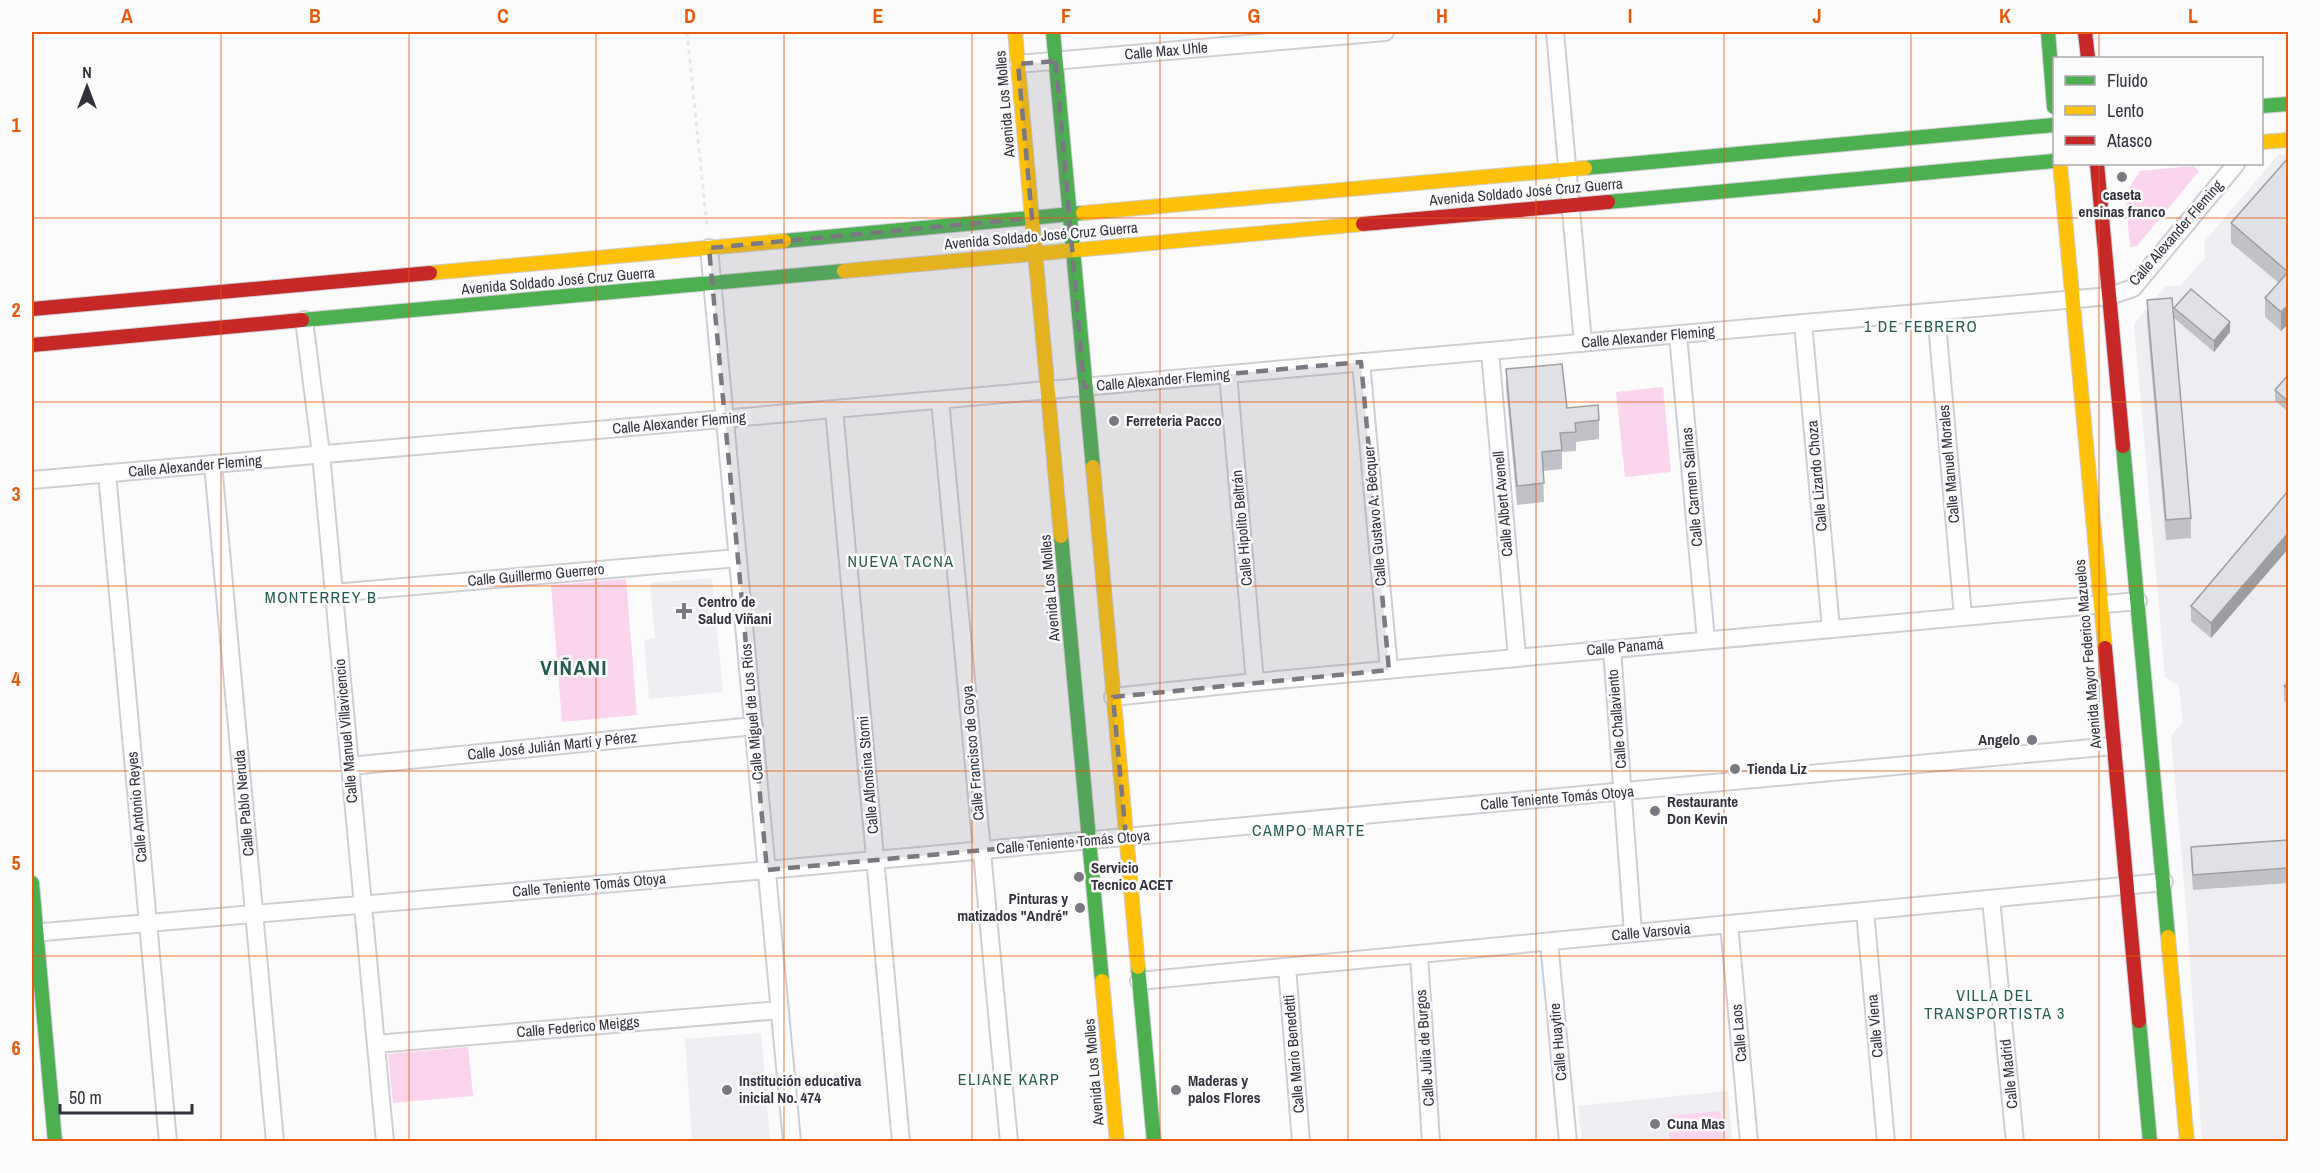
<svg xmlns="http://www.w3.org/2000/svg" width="2320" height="1173" font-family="'Archivo Narrow',sans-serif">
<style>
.built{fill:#eeedf2}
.green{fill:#fcd4ed}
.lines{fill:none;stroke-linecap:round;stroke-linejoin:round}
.street-casing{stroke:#d0ced5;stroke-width:20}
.fast-casing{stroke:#d0ced5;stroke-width:16}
.slow-casing{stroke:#d0ced5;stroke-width:16}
.jam-casing{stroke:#d0ced5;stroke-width:16}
.path{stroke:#e6e6e7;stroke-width:3;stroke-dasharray:4.5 4.5;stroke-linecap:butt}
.street{stroke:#fefefe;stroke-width:16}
.fast{stroke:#4caf50;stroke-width:14}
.slow{stroke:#ffc107;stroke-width:14}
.jam{stroke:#c62828;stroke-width:14}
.wall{fill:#c1c2c7}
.shaded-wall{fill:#9d9ea2}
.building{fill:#e0e1e7;stroke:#9d9ea2;stroke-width:1.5}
.marked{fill:#7a7880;fill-opacity:0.2;stroke:#7a7880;stroke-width:4.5;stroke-dasharray:12 8;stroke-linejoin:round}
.grid{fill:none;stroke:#e8590c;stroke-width:1.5;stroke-opacity:0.55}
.poi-dot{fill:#7a7880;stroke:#fbfbfb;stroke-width:2}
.labels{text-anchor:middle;stroke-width:5;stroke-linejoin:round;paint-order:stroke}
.street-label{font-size:15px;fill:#34313e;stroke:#fbfbfb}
.poi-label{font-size:15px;font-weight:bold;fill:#34313e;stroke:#fbfbfb;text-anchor:start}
.neighbourhood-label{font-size:16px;letter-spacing:1.5px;fill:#245a4f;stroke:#fbfbfb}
.district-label{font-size:21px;font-weight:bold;letter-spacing:1.5px;fill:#245a4f;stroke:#fbfbfb}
.neatline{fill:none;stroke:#e8590c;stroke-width:2}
.grid-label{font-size:20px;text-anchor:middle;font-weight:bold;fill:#e8590c}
</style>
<rect width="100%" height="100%" fill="#fbfbfb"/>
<!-- built -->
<path class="built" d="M2288 154V1141H2202L2186 906 2171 736 2183 722 2179 686 2165 677 2134 324 2165 287 2181 285 2205 258 2204 242 2278 155Z
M712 578 723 692 649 699 644 640 655 638 650 583Z
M761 1033 770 1141H692L685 1039Z
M1728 1091 1732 1141H1582L1578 1106Z"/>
<!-- green -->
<path class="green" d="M2193 166 2199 171 2137 246 2130 247 2125 194 2140 171Z
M1663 387 1671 472 1625 477 1616 392Z
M626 579 637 715 562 722 551 585Z
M468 1047 473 1096 393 1103 388 1054Z
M1720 1111 1723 1141H1670L1667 1116Z"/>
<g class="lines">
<!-- street casing -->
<g class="street-casing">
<path id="street" d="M1555 32 1583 343
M1018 64 1385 32
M709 248 792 1142
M1936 312 1963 616
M304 320 321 454 385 1142
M1803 323 1831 628
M1678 335 1706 640
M1490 351 1517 657
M1361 362 1389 670
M1228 374 1255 682
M940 400 1009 1142
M834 409 901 1142
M213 464 275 1142
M107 473 168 1142
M32 480 2110 296 2133 288 2236 164
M333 593 738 558
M1612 649 1633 933
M1113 697 1255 682 2138 601
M350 766 754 726
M1991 899 2015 1142
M1865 911 1886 1142
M1729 924 1749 1142
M32 933 767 870 2113 746
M1549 942 1568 1142
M1419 954 1431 1142
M1287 967 1301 1142
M1139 981 2164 882
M376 1044 780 1010"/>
</g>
<!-- fast casing -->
<g class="fast-casing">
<path id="fast" d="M1053 32 1093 467
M2048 32 2054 107
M2262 106 2288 104
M1585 168 2054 125
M1608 202 2054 161
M784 241 1083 213
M302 320 844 271
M2123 446 2168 937
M1061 536 1102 981
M32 883 55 1142
M1138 967 1154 1142
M2139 1021 2150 1142"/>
</g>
<!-- slow casing -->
<g class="slow-casing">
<path id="slow" d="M1015 32 1061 536
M2262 142 2288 140
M2060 164 2105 648
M1083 213 1585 168
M844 271 1363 224
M430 273 784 241
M1093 467 1138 967
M2168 937 2187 1142
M1102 981 1117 1142"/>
</g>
<!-- jam casing -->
<g class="jam-casing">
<path id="jam" d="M2085 32 2088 58
M2097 164 2123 446
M1363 224 1608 202
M32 309 430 273
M32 345 302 320
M2105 648 2139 1021"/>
</g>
<!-- path -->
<path class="path" d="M687 32 707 227"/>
<!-- street -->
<use href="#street" class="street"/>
<!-- fast -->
<use href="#fast" class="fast"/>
<!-- slow -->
<use href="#slow" class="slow"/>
<!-- jam -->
<use href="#jam" class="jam"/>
</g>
<!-- wall -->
<path class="wall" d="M2289 157V323L2281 331 2265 317V298L2279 283 2231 243V223Z
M2147 300 2191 518V538L2166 540 2147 320Z
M2174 308 2230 332 2214 352 2174 318Z
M1506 369 1567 408 1599 420V439L1576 442V451L1562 452V469L1543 471 1544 502 1517 505 1506 388Z
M2289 374V412L2275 401V390Z
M2289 490V548L2211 638 2191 621V606Z
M2289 681V705L2284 701V686Z
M2289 840V883L2193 890 2191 862V847Z"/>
<!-- shaded-wall -->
<path class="shaded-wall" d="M2289 304V323L2281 331V312Z
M2230 322V332L2214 352V341Z
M2289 532V548L2211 638V623Z"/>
<!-- building -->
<path class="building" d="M2289 157V304L2281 312 2265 298 2288 272 2231 223Z
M2191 289 2230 322 2214 341 2174 308Z
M2172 298 2191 518 2166 520 2147 300Z
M1562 364 1567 408 1598 405 1599 420 1575 423 1576 432 1560 433 1562 450 1542 452 1544 483 1517 486 1506 369Z
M2289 374V402L2275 390Z
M2289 490V532L2211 623 2191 606Z
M2289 681V689L2284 686Z
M2289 840V868L2193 875 2191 847Z"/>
<!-- marked area -->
<path class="marked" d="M1056 61 1084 387 1361 362 1389 670 1113 697 1126 837 767 870 709 248 1032 218 1018 64Z"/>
<!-- grid -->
<path class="grid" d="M221 32V1142M409 32V1142M596 32V1142M784 32V1142M972 32V1142M1160 32V1142M1348 32V1142M1536 32V1142M1724 32V1142M1911 32V1142M2099 32V58M2099 164V1142M32 218H2288M32 402H2288M32 586H2288M32 771H2288M32 956H2288"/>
<!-- markers -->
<g class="poi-dot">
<circle cx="2122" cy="177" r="6"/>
<circle cx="1114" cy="421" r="6"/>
<path d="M681 602h6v6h6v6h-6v6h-6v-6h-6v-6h6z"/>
<circle cx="2032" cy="740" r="6"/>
<circle cx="1735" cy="769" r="6"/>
<circle cx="1655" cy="811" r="6"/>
<circle cx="1079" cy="877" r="6"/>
<circle cx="1080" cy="908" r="6"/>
<circle cx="727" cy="1090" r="6"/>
<circle cx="1176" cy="1090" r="6"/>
<circle cx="1655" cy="1124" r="6"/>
</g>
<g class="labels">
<!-- street labels -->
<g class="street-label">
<text transform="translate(1166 51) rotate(-5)" y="5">Calle Max Uhle</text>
<text transform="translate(1005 104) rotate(-95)" y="5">Avenida Los Molles</text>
<text transform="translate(1526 192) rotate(-5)" y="5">Avenida Soldado José Cruz Guerra</text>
<text transform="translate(2176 233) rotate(-49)" y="5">Calle Alexander Fleming</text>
<text transform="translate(1041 236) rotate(-5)" y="5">Avenida Soldado José Cruz Guerra</text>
<text transform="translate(558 281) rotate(-5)" y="5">Avenida Soldado José Cruz Guerra</text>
<text transform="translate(1648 337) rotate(-5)" y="5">Calle Alexander Fleming</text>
<text transform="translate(1163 380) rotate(-5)" y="5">Calle Alexander Fleming</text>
<text transform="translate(679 423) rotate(-5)" y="5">Calle Alexander Fleming</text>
<text transform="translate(1949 464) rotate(-95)" y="5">Calle Manuel Morales</text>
<text transform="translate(195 466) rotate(-5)" y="5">Calle Alexander Fleming</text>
<text transform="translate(1817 476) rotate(-95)" y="5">Calle Lizardo Choza</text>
<text transform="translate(1692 487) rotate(-95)" y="5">Calle Carmen Salinas</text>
<text transform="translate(1503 504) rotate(-95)" y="5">Calle Albert Avenell</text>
<text transform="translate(1375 516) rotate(-95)" y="5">Calle Gustavo A. Bécquer</text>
<text transform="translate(1242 528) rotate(-95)" y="5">Calle Hipolito Beltrán</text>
<text transform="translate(536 575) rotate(-5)" y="5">Calle Guillermo Guerrero</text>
<text transform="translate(1050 588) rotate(-95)" y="5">Avenida Los Molles</text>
<text transform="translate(1625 647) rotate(-5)" y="5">Calle Panamá</text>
<text transform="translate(2088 654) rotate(-95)" y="5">Avenida Mayor Federico Mazuelos</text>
<text transform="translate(752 712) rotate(-95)" y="5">Calle Miguel de Los Ríos</text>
<text transform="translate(1617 719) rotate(-95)" y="5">Calle Challaviento</text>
<text transform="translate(346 731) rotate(-95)" y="5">Calle Manuel Villavicencio</text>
<text transform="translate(552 746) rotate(-6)" y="5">Calle José Julián Martí y Pérez</text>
<text transform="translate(973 753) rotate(-95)" y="5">Calle Francisco de Goya</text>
<text transform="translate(868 775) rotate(-95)" y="5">Calle Alfonsina Storni</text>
<text transform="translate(1557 798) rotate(-5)" y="5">Calle Teniente Tomás Otoya</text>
<text transform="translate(244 803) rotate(-95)" y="5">Calle Pablo Neruda</text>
<text transform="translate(137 807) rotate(-95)" y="5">Calle Antonio Reyes</text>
<text transform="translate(1073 842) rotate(-5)" y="5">Calle Teniente Tomás Otoya</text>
<text transform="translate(589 885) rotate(-5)" y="5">Calle Teniente Tomás Otoya</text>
<text transform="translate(1651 932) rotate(-5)" y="5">Calle Varsovia</text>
<text transform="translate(1875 1026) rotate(-95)" y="5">Calle Viena</text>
<text transform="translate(578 1027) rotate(-5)" y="5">Calle Federico Meiggs</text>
<text transform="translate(1739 1033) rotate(-95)" y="5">Calle Laos</text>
<text transform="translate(1558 1042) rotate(-95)" y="5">Calle Huaytire</text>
<text transform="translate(1425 1048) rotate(-94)" y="5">Calle Julia de Burgos</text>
<text transform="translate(1294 1054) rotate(-95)" y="5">Calle Mario Benedetti</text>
<text transform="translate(1094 1072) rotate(-95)" y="5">Avenida Los Molles</text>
<text transform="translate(2009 1074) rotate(-96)" y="5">Calle Madrid</text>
</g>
<!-- poi labels -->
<g class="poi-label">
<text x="2122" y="200" text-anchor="middle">caseta<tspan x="2122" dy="17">ensinas franco</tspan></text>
<text x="1126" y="426">Ferreteria Pacco</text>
<text x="698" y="607">Centro de<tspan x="698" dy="17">Salud Viñani</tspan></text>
<text x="2020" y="745" text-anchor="end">Angelo</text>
<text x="1747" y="774">Tienda Liz</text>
<text x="1667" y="807">Restaurante<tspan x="1667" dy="17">Don Kevin</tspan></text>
<text x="1091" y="873">Servicio<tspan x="1091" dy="17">Tecnico ACET</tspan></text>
<text x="1068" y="904" text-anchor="end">Pinturas y<tspan x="1068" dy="17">matizados "André"</tspan></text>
<text x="739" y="1086">Institución educativa<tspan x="739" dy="17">inicial No. 474</tspan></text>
<text x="1188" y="1086">Maderas y<tspan x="1188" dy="17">palos Flores</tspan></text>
<text x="1667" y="1129">Cuna Mas</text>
</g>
<!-- neighbourhood labels -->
<g class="neighbourhood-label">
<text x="1921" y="332">1 DE FEBRERO</text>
<text x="901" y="567">NUEVA TACNA</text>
<text x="321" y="603">MONTERREY B</text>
<text x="1309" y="836">CAMPO MARTE</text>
<text x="1995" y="1001">VILLA DEL<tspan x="1995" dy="18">TRANSPORTISTA 3</tspan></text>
<text x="1009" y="1085">ELIANE KARP</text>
</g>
<!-- district labels -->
<g class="district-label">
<text x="574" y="675">VIÑANI</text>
</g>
</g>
<!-- border -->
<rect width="2320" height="1173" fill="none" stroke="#fbfbfb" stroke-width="66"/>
<!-- legend -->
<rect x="2053" y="57" width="210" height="108" fill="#fbfbfb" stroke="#abaaaf" stroke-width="1.5"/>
<rect x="2065" y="76" width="30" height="9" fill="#4caf50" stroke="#abaaaf" stroke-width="1.5"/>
<text x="2107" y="87" font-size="18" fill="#34313e">Fluido</text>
<rect x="2065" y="106" width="30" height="9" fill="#ffc107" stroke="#abaaaf" stroke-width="1.5"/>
<text x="2107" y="117" font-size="18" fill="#34313e">Lento</text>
<rect x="2065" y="136" width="30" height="9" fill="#c62828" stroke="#abaaaf" stroke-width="1.5"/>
<text x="2107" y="147" font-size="18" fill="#34313e">Atasco</text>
<!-- north arrow -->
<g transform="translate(87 87)" stroke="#fbfbfb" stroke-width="4.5" paint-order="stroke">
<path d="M0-4.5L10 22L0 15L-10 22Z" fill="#34313e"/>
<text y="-9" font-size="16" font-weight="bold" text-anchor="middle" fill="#34313e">N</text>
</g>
<!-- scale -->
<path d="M60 1104v9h132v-9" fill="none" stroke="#34313e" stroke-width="3"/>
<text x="69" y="1104" font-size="18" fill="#34313e" stroke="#fbfbfb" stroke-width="4.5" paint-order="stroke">50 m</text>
<rect x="33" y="33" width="2254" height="1107" class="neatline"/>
<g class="grid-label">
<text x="127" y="23">A</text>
<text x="315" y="23">B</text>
<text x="503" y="23">C</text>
<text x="690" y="23">D</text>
<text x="878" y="23">E</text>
<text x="1066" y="23">F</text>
<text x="1254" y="23">G</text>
<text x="1442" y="23">H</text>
<text x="1630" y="23">I</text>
<text x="1817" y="23">J</text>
<text x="2005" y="23">K</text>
<text x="2193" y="23">L</text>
<text x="16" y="132">1</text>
<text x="16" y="317">2</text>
<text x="16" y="501">3</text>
<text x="16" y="686">4</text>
<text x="16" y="870">5</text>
<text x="16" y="1055">6</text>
</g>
</svg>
